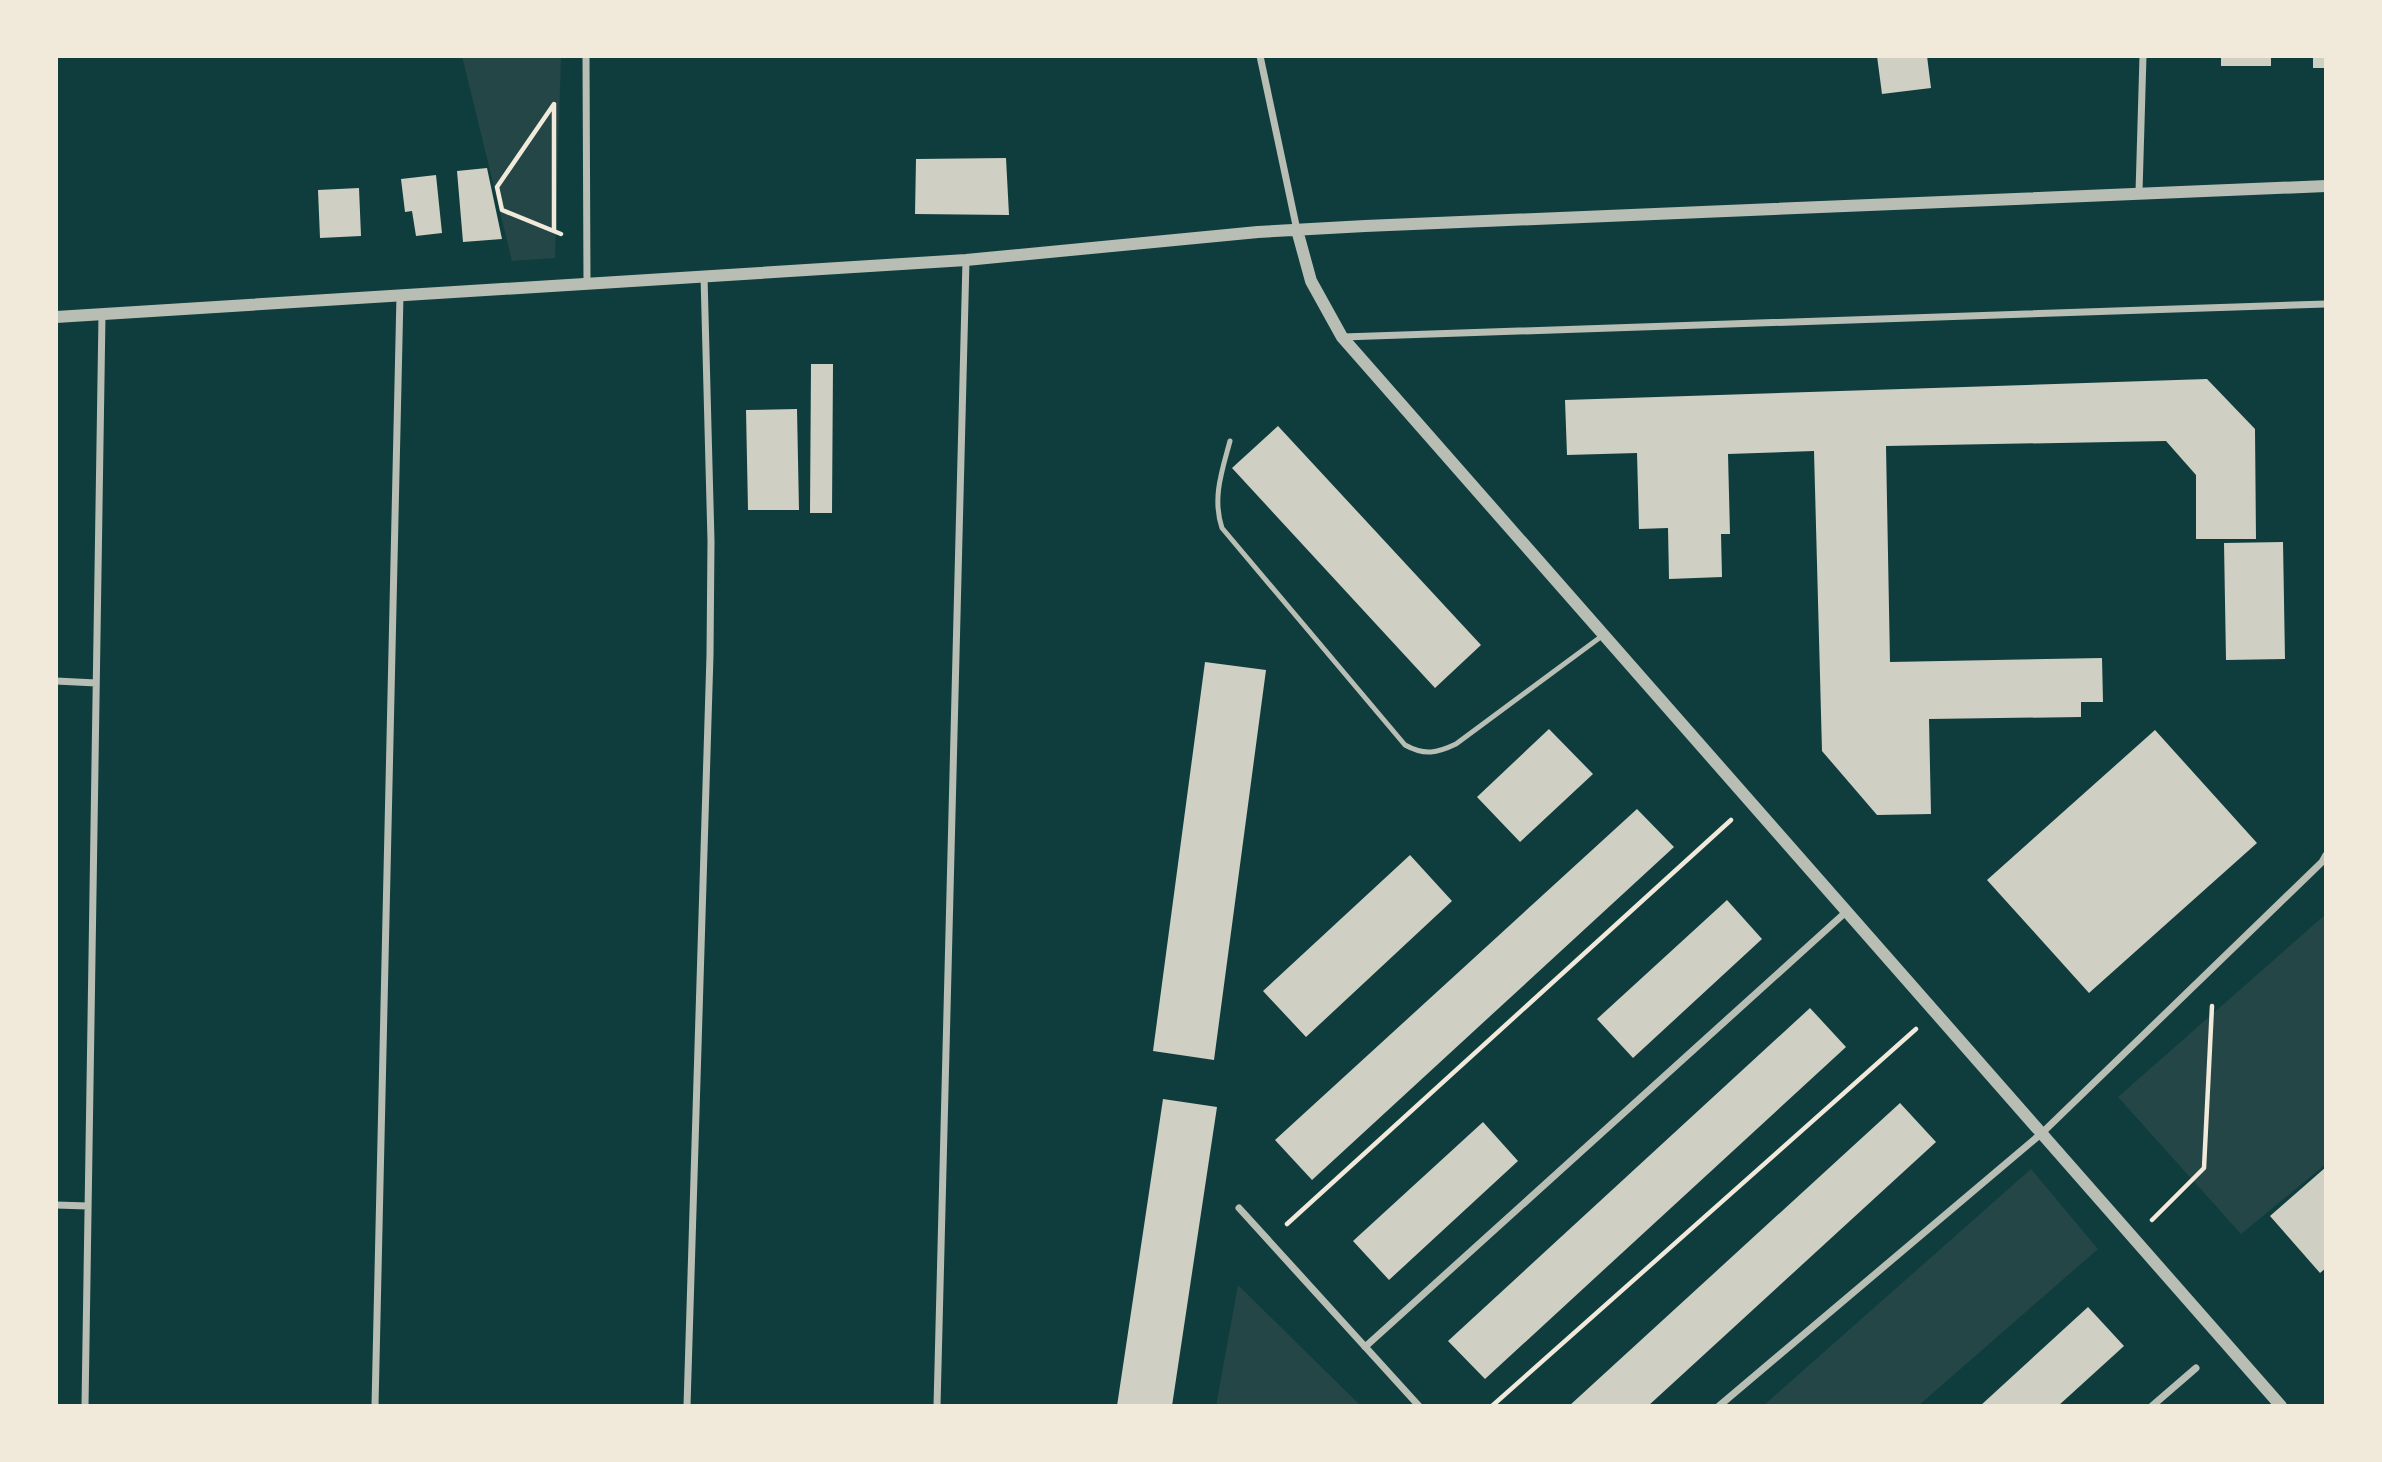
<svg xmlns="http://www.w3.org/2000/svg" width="2382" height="1462" font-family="'Archivo Narrow',sans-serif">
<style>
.green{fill:#244646}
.building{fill:#cfcfc3}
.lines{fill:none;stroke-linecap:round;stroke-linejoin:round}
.path{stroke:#f1e9da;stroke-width:4.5}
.service{stroke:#b8beb3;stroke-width:5}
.minor{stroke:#b8beb3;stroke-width:7}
.tertiary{stroke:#b8beb3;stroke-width:12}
</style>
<rect width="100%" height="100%" fill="#0f3d3e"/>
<!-- green -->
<path class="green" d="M462 56H561L555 258 512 261Z
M2326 914V1164L2241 1234 2118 1097Z
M2031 1169 2098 1249 1918 1406H1763Z
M1238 1285 1361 1406H1216Z"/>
<!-- building -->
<path class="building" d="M1877 56H1927L1931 88 1882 94Z
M2221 56H2271V66H2221Z
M2313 56H2326V68H2313Z
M1006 158 1009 215 915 214 916 159Z
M487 168 502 239 463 242 457 171Z
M436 175 442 233 416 236 412 211 405 212 401 179Z
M359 188 361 236 320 238 318 190Z
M811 364H833L832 513H810Z
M2207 379 2255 429 2256 539H2196V475L2166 441 1886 446 1890 662 2102 658 2103 702H2081V717L1929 719 1931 814 1877 815 1822 751 1814 451 1728 454 1730 534H1721L1722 577 1669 579 1668 528 1639 529 1637 453 1567 455 1565 400Z
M797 409 799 510H748L746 410Z
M1278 426 1481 645 1435 688 1232 468Z
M2283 542 2285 659 2226 660 2224 543Z
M1205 662 1266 670 1214 1060 1153 1051Z
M1549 729 1593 774 1520 842 1477 797Z
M2155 730 2257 843 2089 993 1987 880Z
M1637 809 1674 847 1312 1180 1275 1140Z
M1410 855 1452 901 1306 1037 1263 991Z
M1727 900 1762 939 1633 1058 1597 1019Z
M1810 1008 1846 1047 1485 1379 1448 1341Z
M1163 1099 1217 1107 1172 1406H1117Z
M1900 1103 1936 1142 1648 1406H1569Z
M1483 1122 1518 1161 1389 1280 1353 1241Z
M2326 1167V1268L2320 1273 2270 1216Z
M2088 1307 2124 1346 2058 1406H1980Z"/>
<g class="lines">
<!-- path -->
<path class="path" d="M554 104 497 187 502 210 561 234
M554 231V105
M2152 1220 2204 1168 2212 1006
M1287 1224 1731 820
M1492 1406 1916 1029"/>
<!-- service -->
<path class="service" d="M1230 441C1222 471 1212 498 1222 528L1405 745C1425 756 1437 753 1456 744L1602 636"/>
<!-- minor -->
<path class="minor" d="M586 56 587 283
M1260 56 1297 230
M2139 192 2143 56
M1343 337 2326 304
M56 681 96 683
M56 1205 88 1206
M1239 1208 1419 1406
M1365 1347 1847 911
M85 1406 102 315
M375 1406 400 295
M687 1406 710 655 711 541 704 276
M937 1406 966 260
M1719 1406 2042 1133 2322 862 2326 855
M2152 1406 2196 1368"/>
<!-- tertiary -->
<path class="tertiary" d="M1297 230 1311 281 1342 337 2281 1406
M56 317 966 260 1258 232 1365 226 2326 186"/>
</g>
<!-- border -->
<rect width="2382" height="1462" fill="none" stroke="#f1e9da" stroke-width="116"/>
</svg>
